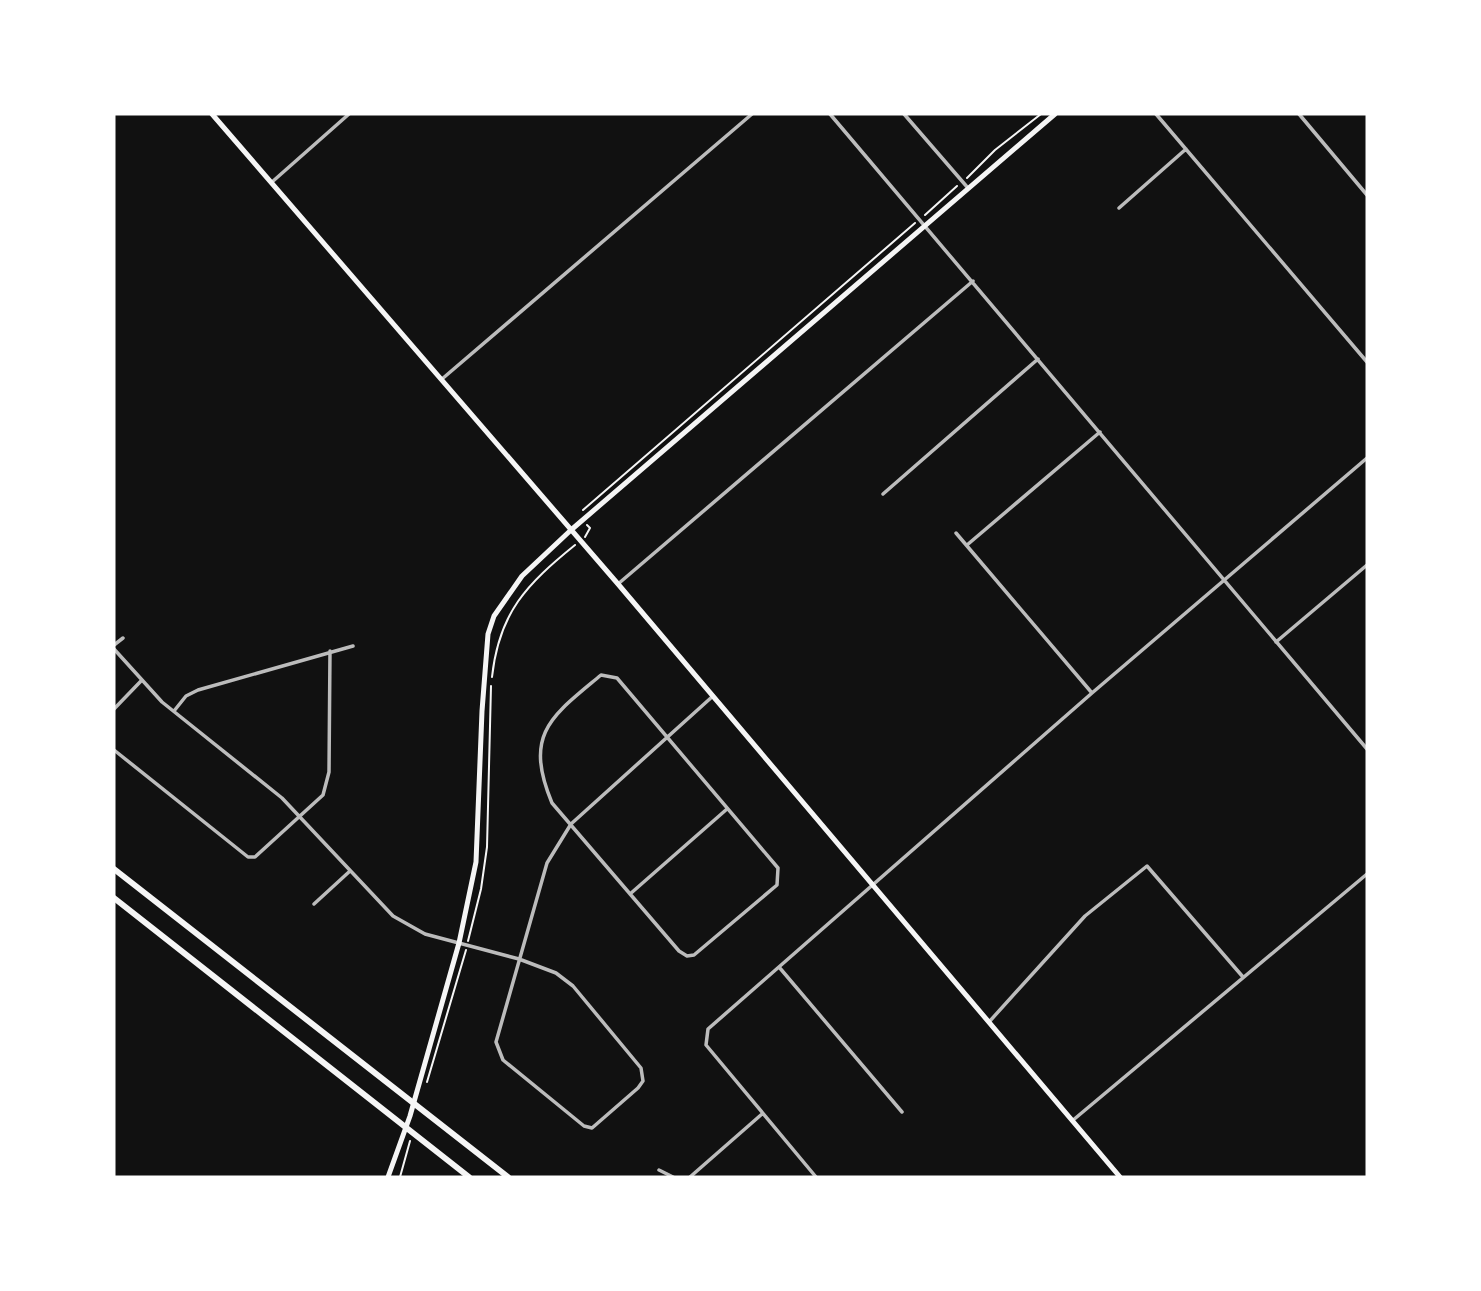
<svg xmlns="http://www.w3.org/2000/svg" width="1481" height="1291" font-family="Inter,sans-serif">
<style>
.lines{fill:none;stroke-linecap:round;stroke-linejoin:round}
.path{stroke:#f5f5f5;stroke-width:2}
.minor{stroke:#bcbcbc;stroke-width:3.5}
.secondary{stroke:#f5f5f5;stroke-width:5}
.motorway{stroke:#f5f5f5;stroke-width:6}
</style>
<rect width="100%" height="100%" fill="#111"/>
<g class="lines">
<!-- path -->
<path class="path" d="M967 178 995 150 1041 114
M925 215 957 186
M583 510 915 223
M585 537 590 528 587 525
M492 677C499 612 527 584 575 545
M468 941 481 889 487 847 491 686
M427 1082 466 950
M400 1177 410 1141"/>
<!-- minor -->
<path class="minor" d="M830 114 1367 749
M904 114 968 188
M1156 114 1367 362
M1299 114 1367 195
M272 182 349 114
M1119 208 1186 149
M442 379 752 114
M883 494 1038 359
M956 533 1092 693
M967 545 1100 432
M618 584 973 281
M1276 642 1367 565
M114 645 123 638
M114 649 162 702 282 798 393 916 425 934 519 959 556 973 573 986 641 1068 643 1081 638 1088 592 1128 584 1126 503 1060 496 1042 547 863 571 824 713 696
M601 675 617 678 778 868 777 885 694 955 687 956 679 951 552 803C523 733 552 716 601 675Z
M114 709 141 681
M174 711 186 696 198 690 353 646
M114 750 248 857H255L323 795 329 772 330 651
M630 894 727 809
M314 904 350 871
M779 967 902 1112
M989 1022 1085 916 1147 866 1243 977
M1072 1121 1367 874
M659 1170 673 1177
M690 1177 762 1114
M816 1177 706 1045 708 1029 1092 693 1367 458"/>
<!-- secondary -->
<path class="secondary" d="M212 114 618 584 1120 1177
M388 1177 410 1116 459 943 476 862 482 711 488 634 494 616 522 576 571 530 1055 114"/>
<!-- motorway -->
<path class="motorway" d="M114 869 508 1177
M114 898 469 1177"/>
</g>
<!-- border -->
<rect width="1481" height="1291" fill="none" stroke="#ffffff" stroke-width="231"/>
</svg>
